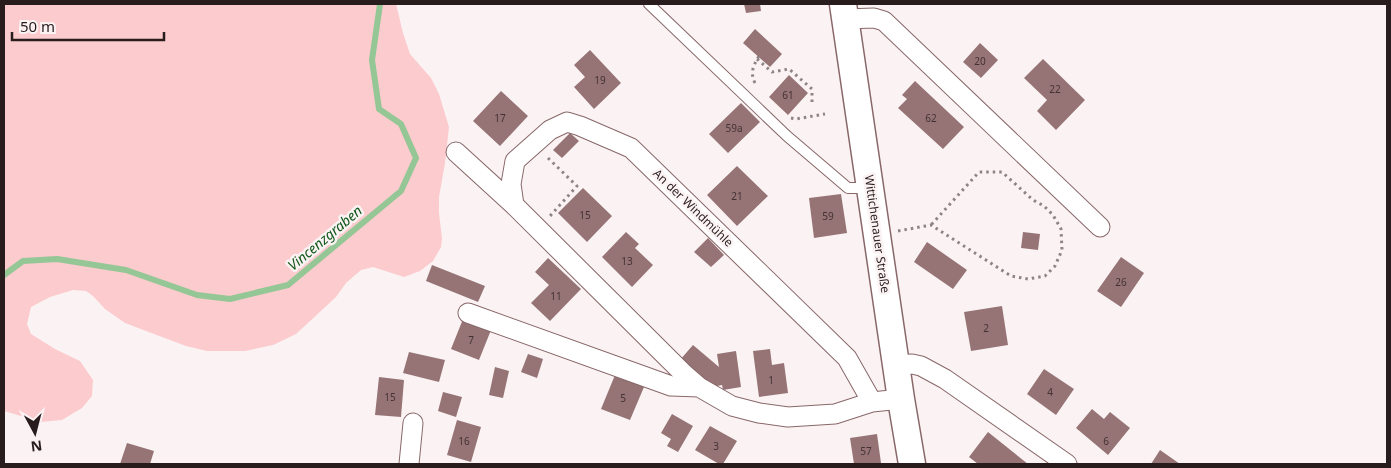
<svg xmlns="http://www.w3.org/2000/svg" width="1391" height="468" font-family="'Noto Sans',sans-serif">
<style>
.green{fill:#fccbce}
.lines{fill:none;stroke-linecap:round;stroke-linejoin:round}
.stream{stroke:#95c695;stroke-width:6}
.building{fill:#967476}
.lane-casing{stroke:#886769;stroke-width:12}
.street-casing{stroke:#886769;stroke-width:21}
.secondary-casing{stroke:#886769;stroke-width:29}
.path{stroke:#8f8485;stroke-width:3;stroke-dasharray:2.5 4;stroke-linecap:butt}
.lane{stroke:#fff;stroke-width:10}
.street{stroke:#fff;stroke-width:19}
.secondary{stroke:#fff;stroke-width:26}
.labels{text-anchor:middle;stroke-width:5;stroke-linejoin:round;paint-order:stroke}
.number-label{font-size:10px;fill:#443233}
.street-label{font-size:12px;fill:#291c1d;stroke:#fbf3f3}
.water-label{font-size:14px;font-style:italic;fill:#0f5618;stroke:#fbf3f3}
</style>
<rect width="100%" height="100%" fill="#fbf3f3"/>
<!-- green -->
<path class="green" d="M4 4H396L403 33 410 54 431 78 439 94 449 127 445 163 439 197V213L442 238 441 247 433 261 420 271 404 277 373 267 361 270 346 283 336 297 296 334 273 345 245 351H207L186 346 154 334 125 323 105 309 93 296 86 291 73 290 50 297 31 307 27 324 31 334 55 349 80 361 93 380 92 396 82 408 62 420 41 422 4 411Z"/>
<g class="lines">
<!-- stream -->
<path class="stream" d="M4 275 23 261 57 259 126 270 197 295 230 299 288 285 401 191 416 158 401 124 379 109 372 60 380 4"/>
</g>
<!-- building -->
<path class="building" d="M744 4H760L761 11 746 13Z
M755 29 782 54 770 67 743 43Z
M980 43 998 60 981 78 963 62Z
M590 50 621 83 594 109 574 87 585 77 574 65Z
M1043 59 1085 100 1056 130 1037 111 1047 100 1024 78Z
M789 75 808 93 788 115 769 97Z
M915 81 964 127 943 149 898 108 907 99 902 95Z
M501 91 528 116 500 146 473 121Z
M741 103 760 122 728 153 709 134Z
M570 133 579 141 562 158 553 150Z
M737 166 768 196 737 226 707 195Z
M583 188 612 216 587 242 558 213Z
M841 194 847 233 814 238 809 198Z
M626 232 639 244 635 248 653 265 632 287 602 257Z
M1023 232 1040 234 1038 250 1021 248Z
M708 238 724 255 711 267 694 252Z
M927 242 967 270 953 289 914 262Z
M1121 257 1144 273 1121 307 1097 291Z
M548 258 581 289 550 321 531 303 549 285 535 272Z
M432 265 485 286 478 302 426 281Z
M1002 306 1008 345 971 351 964 312Z
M463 319 491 330 479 360 451 349Z
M693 345 719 367 717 354 736 351 741 387 723 390 722 385 712 387 680 360Z
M770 349 772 365 784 363 788 393 759 397 753 351Z
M409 352 445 360 439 382 403 373Z
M528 354 543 359 537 378 521 372Z
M495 367 509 371 503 398 489 395Z
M1044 369 1074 389 1056 415 1027 394Z
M615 375 644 387 630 420 601 409Z
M379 377 404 380 401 417 375 415Z
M443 392 462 397 456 417 438 411Z
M1092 409 1104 419 1110 412 1130 428 1108 455 1076 428Z
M672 414 693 426 678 452 667 446 671 439 661 433Z
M457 420 481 427 471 462 447 455Z
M710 426 737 441 723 464H719L695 450Z
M988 432 1028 464H978L969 457Z
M877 434 881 463 854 464 850 438Z
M127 443 154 451 150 464H120Z
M1160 450 1180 464H1151Z"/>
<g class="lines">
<!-- lane casing -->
<g class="lane-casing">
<path id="lane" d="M649 4 787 136 848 188H869"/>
</g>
<!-- street casing -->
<g class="street-casing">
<path id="street" d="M845 19 874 18 884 21 1100 227
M456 152 514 205
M468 313 671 386 699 387
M896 365 912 364 921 366 945 379 1067 464
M872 402 847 358 631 148 580 126 567 122 550 130 515 161 511 184 514 205 684 374 699 387 732 406 759 413 788 417 835 414 872 402 901 399
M409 464 413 423"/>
</g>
<!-- secondary casing -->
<g class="secondary-casing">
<path id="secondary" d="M843 4 901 399 912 464"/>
</g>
<!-- path -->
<path class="path" d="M757 59 772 72 789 69 812 89V103
M755 83C750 73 753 66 759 56
M791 118 796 119 825 114
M548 158 577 186 550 216
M898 231 931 225 1011 276 1028 279 1045 276 1055 266 1062 250 1061 229 1053 215 1044 206 1033 200 1002 172H979L931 225"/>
<!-- lane -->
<use href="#lane" class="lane"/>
<!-- street -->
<use href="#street" class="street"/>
<!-- secondary -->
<use href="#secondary" class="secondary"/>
</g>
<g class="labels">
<!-- number labels -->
<g class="number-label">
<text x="980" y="65">20</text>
<text x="600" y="84">19</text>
<text x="1055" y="93">22</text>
<text x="788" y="99">61</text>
<text x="500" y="122">17</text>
<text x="931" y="122">62</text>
<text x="734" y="132">59a</text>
<text x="737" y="200">21</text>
<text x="585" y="219">15</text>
<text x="828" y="220">59</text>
<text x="627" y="265">13</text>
<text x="1121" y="286">26</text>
<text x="556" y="300">11</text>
<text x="986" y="332">2</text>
<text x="471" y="344">7</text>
<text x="771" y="384">1</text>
<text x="1050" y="396">4</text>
<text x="390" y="401">15</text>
<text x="623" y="402">5</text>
<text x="464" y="445">16</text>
<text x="1106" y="445">6</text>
<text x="716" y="450">3</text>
<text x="866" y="455">57</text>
</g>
<!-- street labels -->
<g class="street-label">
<text transform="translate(693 208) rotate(44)" y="4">An der Windmühle</text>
<text transform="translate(877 234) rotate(82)" y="4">Wittichenauer Straße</text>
</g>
<!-- water labels -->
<g class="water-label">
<text transform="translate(325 238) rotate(-40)" y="5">Vincenzgraben</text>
</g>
</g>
<!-- border -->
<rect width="1391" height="468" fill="none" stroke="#291c1d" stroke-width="10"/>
<!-- north arrow -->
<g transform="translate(35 433) rotate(173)" stroke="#fbf3f3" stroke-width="4" paint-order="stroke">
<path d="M0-4L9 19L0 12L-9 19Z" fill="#291c1d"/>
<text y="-8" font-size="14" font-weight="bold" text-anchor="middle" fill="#291c1d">N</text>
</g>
<!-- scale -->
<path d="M12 32v8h152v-8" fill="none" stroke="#291c1d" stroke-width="2.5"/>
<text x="20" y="32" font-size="15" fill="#291c1d" stroke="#fbf3f3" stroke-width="4" paint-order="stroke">50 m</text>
</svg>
